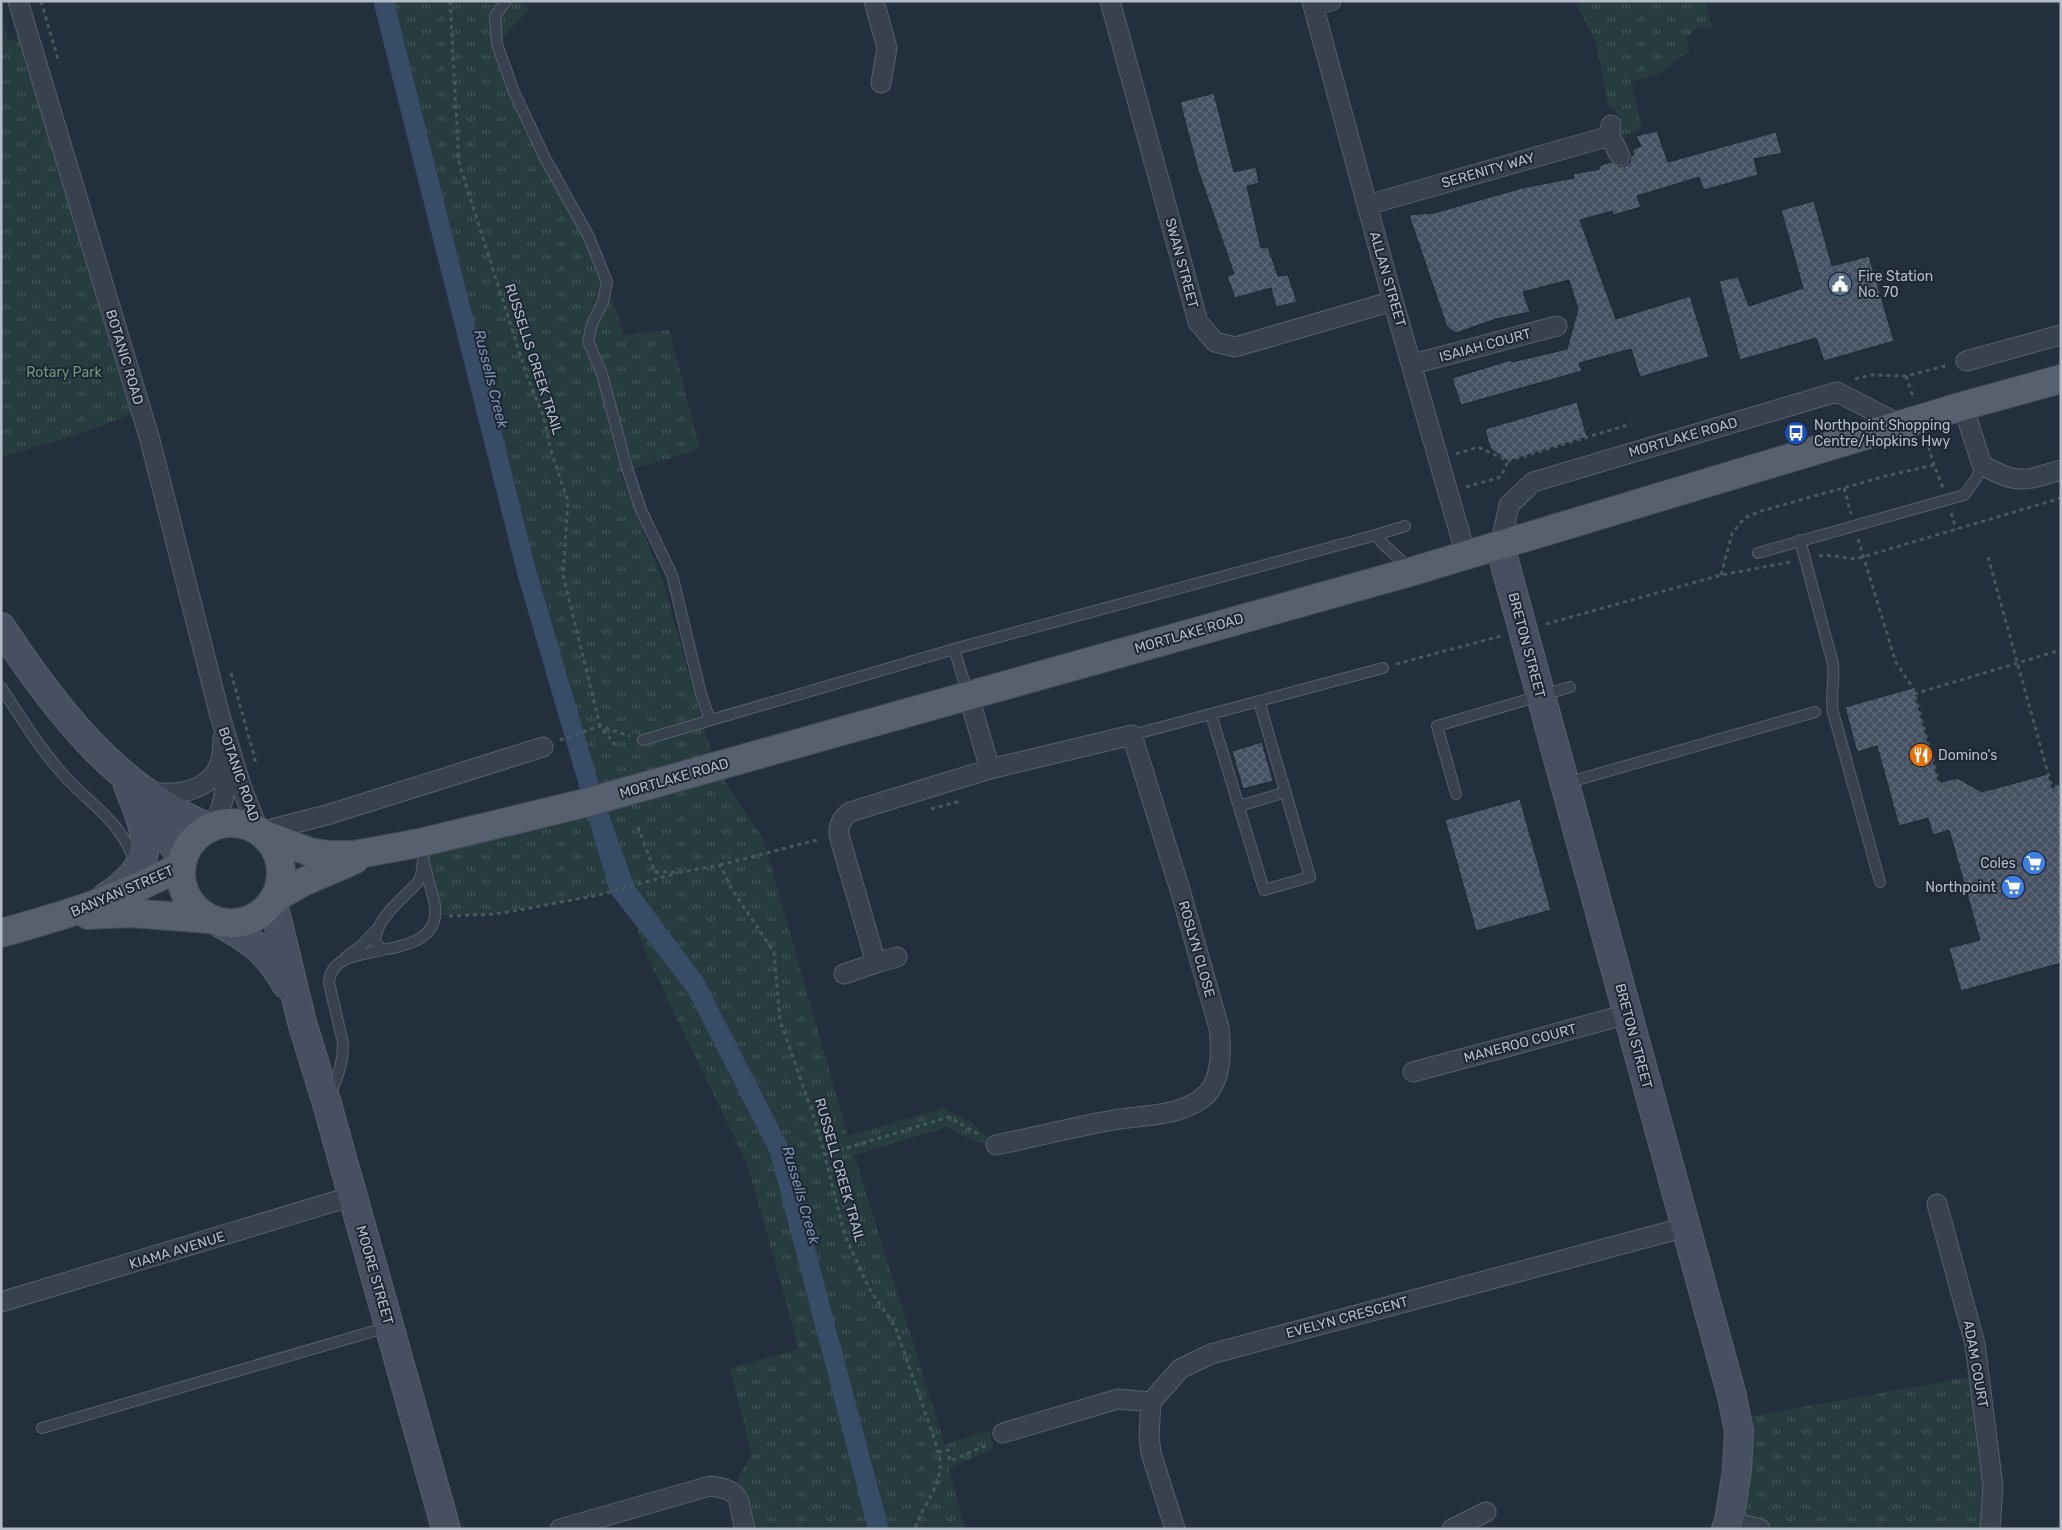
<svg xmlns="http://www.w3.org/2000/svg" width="2062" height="1530" font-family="Rubik,sans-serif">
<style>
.grass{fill:#263c3f}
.park{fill:url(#park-tufts)}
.water{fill:#394c67}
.building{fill:url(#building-cross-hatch);stroke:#1f2835}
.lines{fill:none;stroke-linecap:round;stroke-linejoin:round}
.lane-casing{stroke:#565f6c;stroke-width:12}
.street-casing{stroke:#565f6c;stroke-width:21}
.secondary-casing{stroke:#565f6c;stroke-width:30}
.primary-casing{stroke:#414a57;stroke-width:30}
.path{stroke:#44595c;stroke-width:3;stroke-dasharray:4 4;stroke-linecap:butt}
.lane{stroke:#38414e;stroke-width:10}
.street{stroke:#38414e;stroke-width:19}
.secondary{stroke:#465061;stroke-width:28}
.primary{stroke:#56606e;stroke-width:28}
.labels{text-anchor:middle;stroke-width:4;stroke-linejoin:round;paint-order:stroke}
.street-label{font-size:14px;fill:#b4bcc9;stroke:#1d2633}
.poi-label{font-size:14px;fill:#b4bcc9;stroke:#1d2633;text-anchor:start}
.park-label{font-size:14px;fill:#6b9a76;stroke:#1d2633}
.water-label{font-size:15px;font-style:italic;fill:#7c92b1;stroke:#1d2633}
</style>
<defs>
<pattern id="park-tufts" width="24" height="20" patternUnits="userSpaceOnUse" patternTransform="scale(1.25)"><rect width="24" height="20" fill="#263c3f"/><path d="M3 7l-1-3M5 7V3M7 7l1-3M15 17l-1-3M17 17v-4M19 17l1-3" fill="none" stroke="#435659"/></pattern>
<pattern id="building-cross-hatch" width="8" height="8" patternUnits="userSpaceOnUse" patternTransform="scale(1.25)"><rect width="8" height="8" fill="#455162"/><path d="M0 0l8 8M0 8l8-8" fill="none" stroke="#5d6877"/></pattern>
</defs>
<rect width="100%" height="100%" fill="#242f3e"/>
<!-- grass -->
<path class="grass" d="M1 18 10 42 1 47Z"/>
<!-- park -->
<path class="park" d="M381 1H525L528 10 497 44 607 282 623 335 669 330 700 449 620 473 662 579 715 766 763 839 848 1136 943 1108 972 1123 996 1145C977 1143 963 1137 947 1127L854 1155 945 1445 989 1430 994 1449 949 1468 965 1529H752L737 1478 752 1455 730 1368 799 1349 748 1166 647 956 622 888 599 895 496 914 436 915 419 843 593 800Z
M1575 1H1706L1712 29 1697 27 1687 38 1690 51 1660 73 1631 82 1642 128 1618 138V113L1608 107 1597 45Z
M27 32 141 410 83 433 1 457V47Z
M1980 1375 1990 1529H1760L1729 1521 1737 1419Z"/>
<!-- water -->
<path class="water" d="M373 1H394L536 570 603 798 634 885 703 978 787 1143 889 1529H868L770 1153 687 991 610 892 518 577Z"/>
<!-- building -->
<path class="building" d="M1214 93 1234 172 1256 167 1259 183 1247 186 1261 248 1268 247 1278 276 1288 275 1297 302 1276 307 1271 288 1235 298 1227 276 1234 274 1198 170 1180 102Z
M1657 131 1668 162 1776 132 1782 153 1754 159 1758 175 1704 190 1699 177 1637 196 1641 207 1613 215 1612 211 1580 220 1616 319 1690 296 1709 357 1640 377 1631 349 1579 363 1582 371 1461 405 1452 378 1511 360 1512 362 1567 349 1578 309 1569 280 1523 292 1530 312 1496 319 1456 333 1447 327 1409 215 1434 213 1522 188 1574 178 1573 174 1600 169 1599 166 1611 162 1619 167 1625 166 1630 162 1631 156 1634 155 1632 150 1641 146 1636 136Z
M1814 201 1832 266 1869 256 1894 341 1824 361 1816 338 1740 360 1719 281 1738 277 1749 306 1803 288 1781 210Z
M1577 402 1587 437 1508 461 1490 448 1485 429Z
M1913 688 1939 783 1957 778 1982 792 2048 774 2052 788 2061 785V963L1961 991 1949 948 1980 940 1949 830 1933 835 1928 818 1899 826 1877 746 1857 752 1845 707Z
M1262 742 1273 781 1243 789 1232 751Z
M1520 799 1551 910 1476 931 1445 820Z"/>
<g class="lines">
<!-- lane casing -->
<g class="lane-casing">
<path id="lane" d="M506 1 495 16 497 44 514 92 545 158 589 237 607 282 603 302 592 324 588 341 602 374 627 468 641 510 672 575 701 694 710 720
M1376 535 1405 526
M1800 540 1833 664C1835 681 1830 696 1833 712L1880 882
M1758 553 1964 495 1976 479 1982 465
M954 649 968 694
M1 687C20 716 38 746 61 772 85 801 125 823 134 863
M1211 714 1264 890 1310 877 1259 701
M1132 735 1383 668
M643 740 954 649 1376 535C1384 548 1399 556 1409 569
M1566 783 1815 712
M1456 794 1437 726 1570 687
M1239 806 1286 792
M419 844 435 905C438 930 422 941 400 946 394 948 387 950 380 949L375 940C378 916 403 899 418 882L421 876 423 862
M346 957 360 947 376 930
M330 1095C338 1077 343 1063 343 1043L329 983C330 956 361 955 383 950
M42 1428 388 1327"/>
</g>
<!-- street casing -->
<g class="street-casing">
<path id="street" d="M18 1 150 440 220 716 242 789 259 831
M874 1 887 48 881 83
M1110 1 1198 322 1215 342 1235 347 1393 301
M1312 1 1393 301 1466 555
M1313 6 1331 1
M1611 125 1610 136 1620 156
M1367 205 1610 136
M1966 361 2061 335
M1413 364 1557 326
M1963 406 1982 465C2018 485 2023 481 2061 470
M1500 546 1509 505 1533 482 1837 392 1901 425
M968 694 990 769
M148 791C171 796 202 793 216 772 222 762 223 750 223 738
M213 827C225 804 227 783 225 757
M260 832 330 814 543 747
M876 963 897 957
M844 974 876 963 839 835C838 824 842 819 850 812L990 769 1132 735 1181 893 1219 1028C1222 1050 1222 1085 1201 1099 1176 1117 1142 1115 1113 1120 1074 1127 1035 1137 996 1145
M1413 1072 1628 1014
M1937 1204 1975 1344 1993 1486 1990 1529
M1 1302 353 1196
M1003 1433 1118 1399 1151 1402
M1729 1521 1760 1529
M560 1529 710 1486C744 1490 737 1500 745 1529
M1175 1529 1151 1453 1149 1436 1151 1402 1180 1369 1211 1354 1686 1227
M1452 1529 1486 1512"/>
</g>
<!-- secondary casing -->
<g class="secondary-casing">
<path id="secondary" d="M1500 546 1732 1396 1739 1432 1737 1470 1729 1521 1726 1529
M1 627C56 709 115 789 210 828
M140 800 183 859
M106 897C159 862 149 838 128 785
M273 903 302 1022 327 1104 446 1529
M220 923C250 939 269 953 286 984"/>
</g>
<!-- primary casing -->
<g class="primary-casing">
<path id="primary" d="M181 873a50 50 0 1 1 100 0a50 50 0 1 1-100 0Z
M263 834 310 852 328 855H354L419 843 585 803 1410 572 1963 406 2061 379
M275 898 301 883 354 860
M88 915 130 913 210 919
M1 933C63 916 126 897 182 865"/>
</g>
<!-- path -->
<path class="path" d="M41 1 59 63
M450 1 459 163 527 376 543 415 551 451 568 501 563 575 600 726 617 747
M1906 376 1913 397
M1855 379 1871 375 1906 376 1949 365
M1926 439 1934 465
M1456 454 1478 447 1508 461 1631 424
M1466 487 1501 477 1508 461
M1844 488 1851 514
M1951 513 1956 529
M1858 539 1896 663 1913 688 1939 783C1976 797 2023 796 2061 785
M1819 556 1825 555 1856 559 2061 498
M1988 557 2052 788
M1721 575 1732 534 1744 518 1761 511 1886 476 1934 465 1943 488
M1546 624 1721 575 1791 562
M1396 664 1501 636
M231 673 256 763
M1914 694 2061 650
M560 740 600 726 630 736
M931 809 957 802 955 798
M638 827 655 872H683L720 865 733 891 774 952 780 1020 818 1129 845 1236 870 1290 895 1326 936 1444C939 1455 942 1465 939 1475 936 1493 920 1510 915 1529
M720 865 821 839
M449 916 496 914 519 910 599 895 678 873
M824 1155 949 1117 981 1136
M938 1452 948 1450 950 1461 989 1444"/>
<!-- lane -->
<use href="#lane" class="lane"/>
<!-- street -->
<use href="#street" class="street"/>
<!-- secondary -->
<use href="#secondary" class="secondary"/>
<!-- primary -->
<use href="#primary" class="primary"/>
</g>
<!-- icons -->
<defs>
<g id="civic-disc" transform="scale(1.25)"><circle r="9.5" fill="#5c6f8a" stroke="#1d2633"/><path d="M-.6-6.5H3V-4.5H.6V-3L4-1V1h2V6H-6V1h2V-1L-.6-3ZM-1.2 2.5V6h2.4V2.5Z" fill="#fff"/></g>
<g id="bus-disc" transform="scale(1.25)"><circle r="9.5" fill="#1a4fb4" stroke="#1d2633"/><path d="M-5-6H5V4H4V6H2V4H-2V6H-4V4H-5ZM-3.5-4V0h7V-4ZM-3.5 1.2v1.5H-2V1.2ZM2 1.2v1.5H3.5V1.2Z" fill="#fff"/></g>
<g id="restaurant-disc" transform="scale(1.25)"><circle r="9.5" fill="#e8710a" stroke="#1d2633"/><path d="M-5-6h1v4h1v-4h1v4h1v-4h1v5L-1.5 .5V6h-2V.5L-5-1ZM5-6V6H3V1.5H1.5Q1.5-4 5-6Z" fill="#fff"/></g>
<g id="supermarket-disc" transform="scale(1.25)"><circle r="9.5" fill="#3f7fe0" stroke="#1d2633"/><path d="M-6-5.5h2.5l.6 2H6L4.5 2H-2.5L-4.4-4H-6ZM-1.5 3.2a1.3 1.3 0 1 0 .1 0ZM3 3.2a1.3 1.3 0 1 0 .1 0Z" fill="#fff"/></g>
</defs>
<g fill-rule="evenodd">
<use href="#civic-disc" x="1840" y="284"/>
<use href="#bus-disc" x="1796" y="433"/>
<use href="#restaurant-disc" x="1921" y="755"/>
<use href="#supermarket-disc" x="2034" y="863"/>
<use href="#supermarket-disc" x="2013" y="887"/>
</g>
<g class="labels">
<!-- street labels -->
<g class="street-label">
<text transform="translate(1488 170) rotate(-16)" y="5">SERENITY WAY</text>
<text transform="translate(1182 263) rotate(75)" y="5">SWAN STREET</text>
<text transform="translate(1388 279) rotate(74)" y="5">ALLAN STREET</text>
<text transform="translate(1485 345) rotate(-15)" y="5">ISAIAH COURT</text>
<text transform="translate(125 357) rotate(73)" y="5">BOTANIC ROAD</text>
<text transform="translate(534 359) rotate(72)" y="5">RUSSELLS CREEK TRAIL</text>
<text transform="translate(1683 437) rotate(-16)" y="5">MORTLAKE ROAD</text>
<text transform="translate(1189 633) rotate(-16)" y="5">MORTLAKE ROAD</text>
<text transform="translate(1527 645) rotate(75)" y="5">BRETON STREET</text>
<text transform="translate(239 774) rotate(71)" y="5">BOTANIC ROAD</text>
<text transform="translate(674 778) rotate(-16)" y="5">MORTLAKE ROAD</text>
<text transform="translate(122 891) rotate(-23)" y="5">BANYAN STREET</text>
<text transform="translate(1197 949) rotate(74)" y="5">ROSLYN CLOSE</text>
<text transform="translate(1634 1036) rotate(75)" y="5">BRETON STREET</text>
<text transform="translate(1520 1043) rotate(-15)" y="5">MANEROO COURT</text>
<text transform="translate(840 1170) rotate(74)" y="5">RUSSELL CREEK TRAIL</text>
<text transform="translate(177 1250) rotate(-17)" y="5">KIAMA AVENUE</text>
<text transform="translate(375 1275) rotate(74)" y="5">MOORE STREET</text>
<text transform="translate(1347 1317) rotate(-15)" y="5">EVELYN CRESCENT</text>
<text transform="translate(1976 1364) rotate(80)" y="5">ADAM COURT</text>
</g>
<!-- poi labels -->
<g class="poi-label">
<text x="1858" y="281">Fire Station<tspan x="1858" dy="16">No. 70</tspan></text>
<text x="1814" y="430">Northpoint Shopping<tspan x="1814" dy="16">Centre/Hopkins Hwy</tspan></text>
<text x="1938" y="760">Domino's</text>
<text x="2016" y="868" text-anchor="end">Coles</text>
<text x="1996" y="892" text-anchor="end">Northpoint</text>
</g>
<!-- park labels -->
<g class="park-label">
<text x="64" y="377">Rotary Park</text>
</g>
<!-- water labels -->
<g class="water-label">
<text transform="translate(491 379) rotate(76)" y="5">Russells Creek</text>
<text transform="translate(801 1195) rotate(74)" y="5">Russells Creek</text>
</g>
</g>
<!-- border -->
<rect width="2062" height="1530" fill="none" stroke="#b4bcc9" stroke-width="5"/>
</svg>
